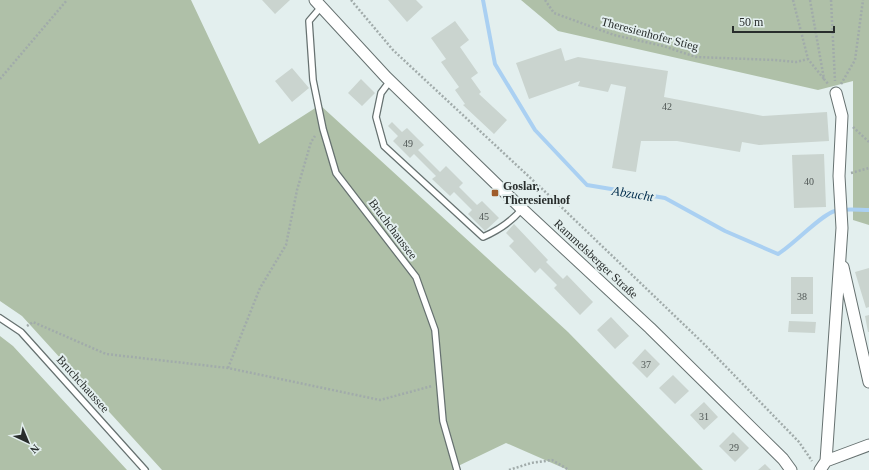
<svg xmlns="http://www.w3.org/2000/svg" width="869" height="470" font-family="Georgia,serif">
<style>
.green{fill:#afc0a8}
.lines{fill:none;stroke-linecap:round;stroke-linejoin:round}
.stream{stroke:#aad0f2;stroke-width:4}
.building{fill:#cad4cf}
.service-casing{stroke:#667170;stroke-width:8}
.minor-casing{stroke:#667170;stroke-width:13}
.path{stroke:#a1abaa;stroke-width:2.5;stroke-dasharray:2 2;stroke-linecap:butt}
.service{stroke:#fff;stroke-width:5.5}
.minor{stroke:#fff;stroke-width:11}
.poi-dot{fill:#9f5c2b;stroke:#e3efee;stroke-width:1.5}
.labels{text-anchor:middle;stroke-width:4;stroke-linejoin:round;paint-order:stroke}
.number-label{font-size:10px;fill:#505755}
.street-label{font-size:12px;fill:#282d2c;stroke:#e3efee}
.poi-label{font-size:12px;font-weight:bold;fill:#282d2c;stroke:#e3efee;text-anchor:start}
.water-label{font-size:13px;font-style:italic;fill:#002d4d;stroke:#e3efee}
</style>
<rect width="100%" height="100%" fill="#e3efee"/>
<!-- green -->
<path class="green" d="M0 0H191L259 144 320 105 568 332 703 470H568L506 443 456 467 457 470H162L22 316 0 301Z
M521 0H869V225L853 220V81L818 90 558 31Z
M0 336 13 346 127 470H0Z"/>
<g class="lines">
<!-- stream -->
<path class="stream" d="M483 0 495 64 535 130 587 185 665 198 725 231 778 254C793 245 822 214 835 211 845 208 859 210 869 210"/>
</g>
<!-- building -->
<path class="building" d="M262 0H290L275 14Z
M388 0H416L423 7 407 22Z
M455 21 469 40 460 47 478 73 471 78 481 92 479 94 507 120 494 134 463 105 465 104 455 90 459 87 441 62 446 59 431 38Z
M561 48 565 61 578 57 668 71 664 97 763 116 827 112 829 141 759 145 742 142 740 152 677 141H641L636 172 612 168 626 87 611 84 608 92 578 86 580 81 529 99 516 63Z
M292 68 309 88 292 102 275 81Z
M361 79 375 93 362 106 348 93Z
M392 122 402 132 407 128 424 145 418 150 440 172 446 166 463 183 459 187 477 205 482 201 499 218 485 231 468 214 472 210 454 192 450 196 432 179 436 176 414 154 410 158 393 141 398 136 388 126Z
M824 154 826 207 794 208 792 155Z
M514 224 548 260 546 262 563 279 567 275 593 302 580 315 554 288 557 285 540 268 535 273 509 246 514 241 506 233Z
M869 268V307L866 308 855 272Z
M791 277H813V314H791Z
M869 315V332H868L865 316Z
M611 317 629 336 615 349 597 330Z
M789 321 816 322 815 333 788 332Z
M645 349 660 364 647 378 632 363Z
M673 375 689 391 675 404 659 388Z
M704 402 718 417 704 430 690 415Z
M733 432 749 448 735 462 719 446Z
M765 464 771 470H758Z"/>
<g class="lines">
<!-- service casing -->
<g class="service-casing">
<path id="service" d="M321 7 309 21 313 80 323 129 336 173 416 277 435 330 443 421 457 470
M390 81 381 93 376 117 384 146 483 237C499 230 511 222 522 209
M0 318 21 332 145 470"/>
</g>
<!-- minor casing -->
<g class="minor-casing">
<path id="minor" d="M315 0 386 77 522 209 650 328 783 459 791 470
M843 267 869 382
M826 461 869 445
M820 470 826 461 842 228 839 176 842 116 836 93"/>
</g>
<!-- path -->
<path class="path" d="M351 0 393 50 553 199 703 343 799 442 812 461
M545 0 554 13 614 35 663 46 696 57 775 60 796 62 808 59
M793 0 808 59 824 79
M810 0 824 79 829 85
M831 0 835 81
M0 79 67 0
M841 84 855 60 863 0
M853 127 869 142
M851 173 869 168
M27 326 33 322 106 354 228 368 380 400 432 386
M228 368 260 288 286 245 297 190 311 142 315 136
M509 470 531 463 552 460 569 470"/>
<!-- service -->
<use href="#service" class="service"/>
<!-- minor -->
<use href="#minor" class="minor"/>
</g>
<!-- markers -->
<rect class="poi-dot" x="491" y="189" width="8" height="8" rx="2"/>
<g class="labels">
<!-- number labels -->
<g class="number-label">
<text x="667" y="110">42</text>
<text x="408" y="147">49</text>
<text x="809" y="185">40</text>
<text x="484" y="220">45</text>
<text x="802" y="300">38</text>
<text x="646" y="368">37</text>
<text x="704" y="420">31</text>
<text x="734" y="451">29</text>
</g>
<!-- street labels -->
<g class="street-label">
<text transform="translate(650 34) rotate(15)" y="4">Theresienhofer Stieg</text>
<text transform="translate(393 229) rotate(53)" y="4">Bruchchaussee</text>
<text transform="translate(596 259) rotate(43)" y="4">Rammelsberger Straße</text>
<text transform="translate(83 384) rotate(48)" y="4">Bruchchaussee</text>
</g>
<!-- poi labels -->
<g class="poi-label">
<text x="503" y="190">Goslar,<tspan x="503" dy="14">Theresienhof</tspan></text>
</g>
<!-- water labels -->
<g class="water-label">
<text transform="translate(633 193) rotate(9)" y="5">Abzucht</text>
</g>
</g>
<!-- north arrow -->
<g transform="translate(28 442) rotate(136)" stroke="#e3efee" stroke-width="3" paint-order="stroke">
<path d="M0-3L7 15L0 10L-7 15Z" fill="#282d2c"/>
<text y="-6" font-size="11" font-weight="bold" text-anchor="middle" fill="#282d2c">N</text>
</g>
<!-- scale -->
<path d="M733 26v6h101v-6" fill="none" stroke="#282d2c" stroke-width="2"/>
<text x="739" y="26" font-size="12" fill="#282d2c" stroke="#e3efee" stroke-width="3" paint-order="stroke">50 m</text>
</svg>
